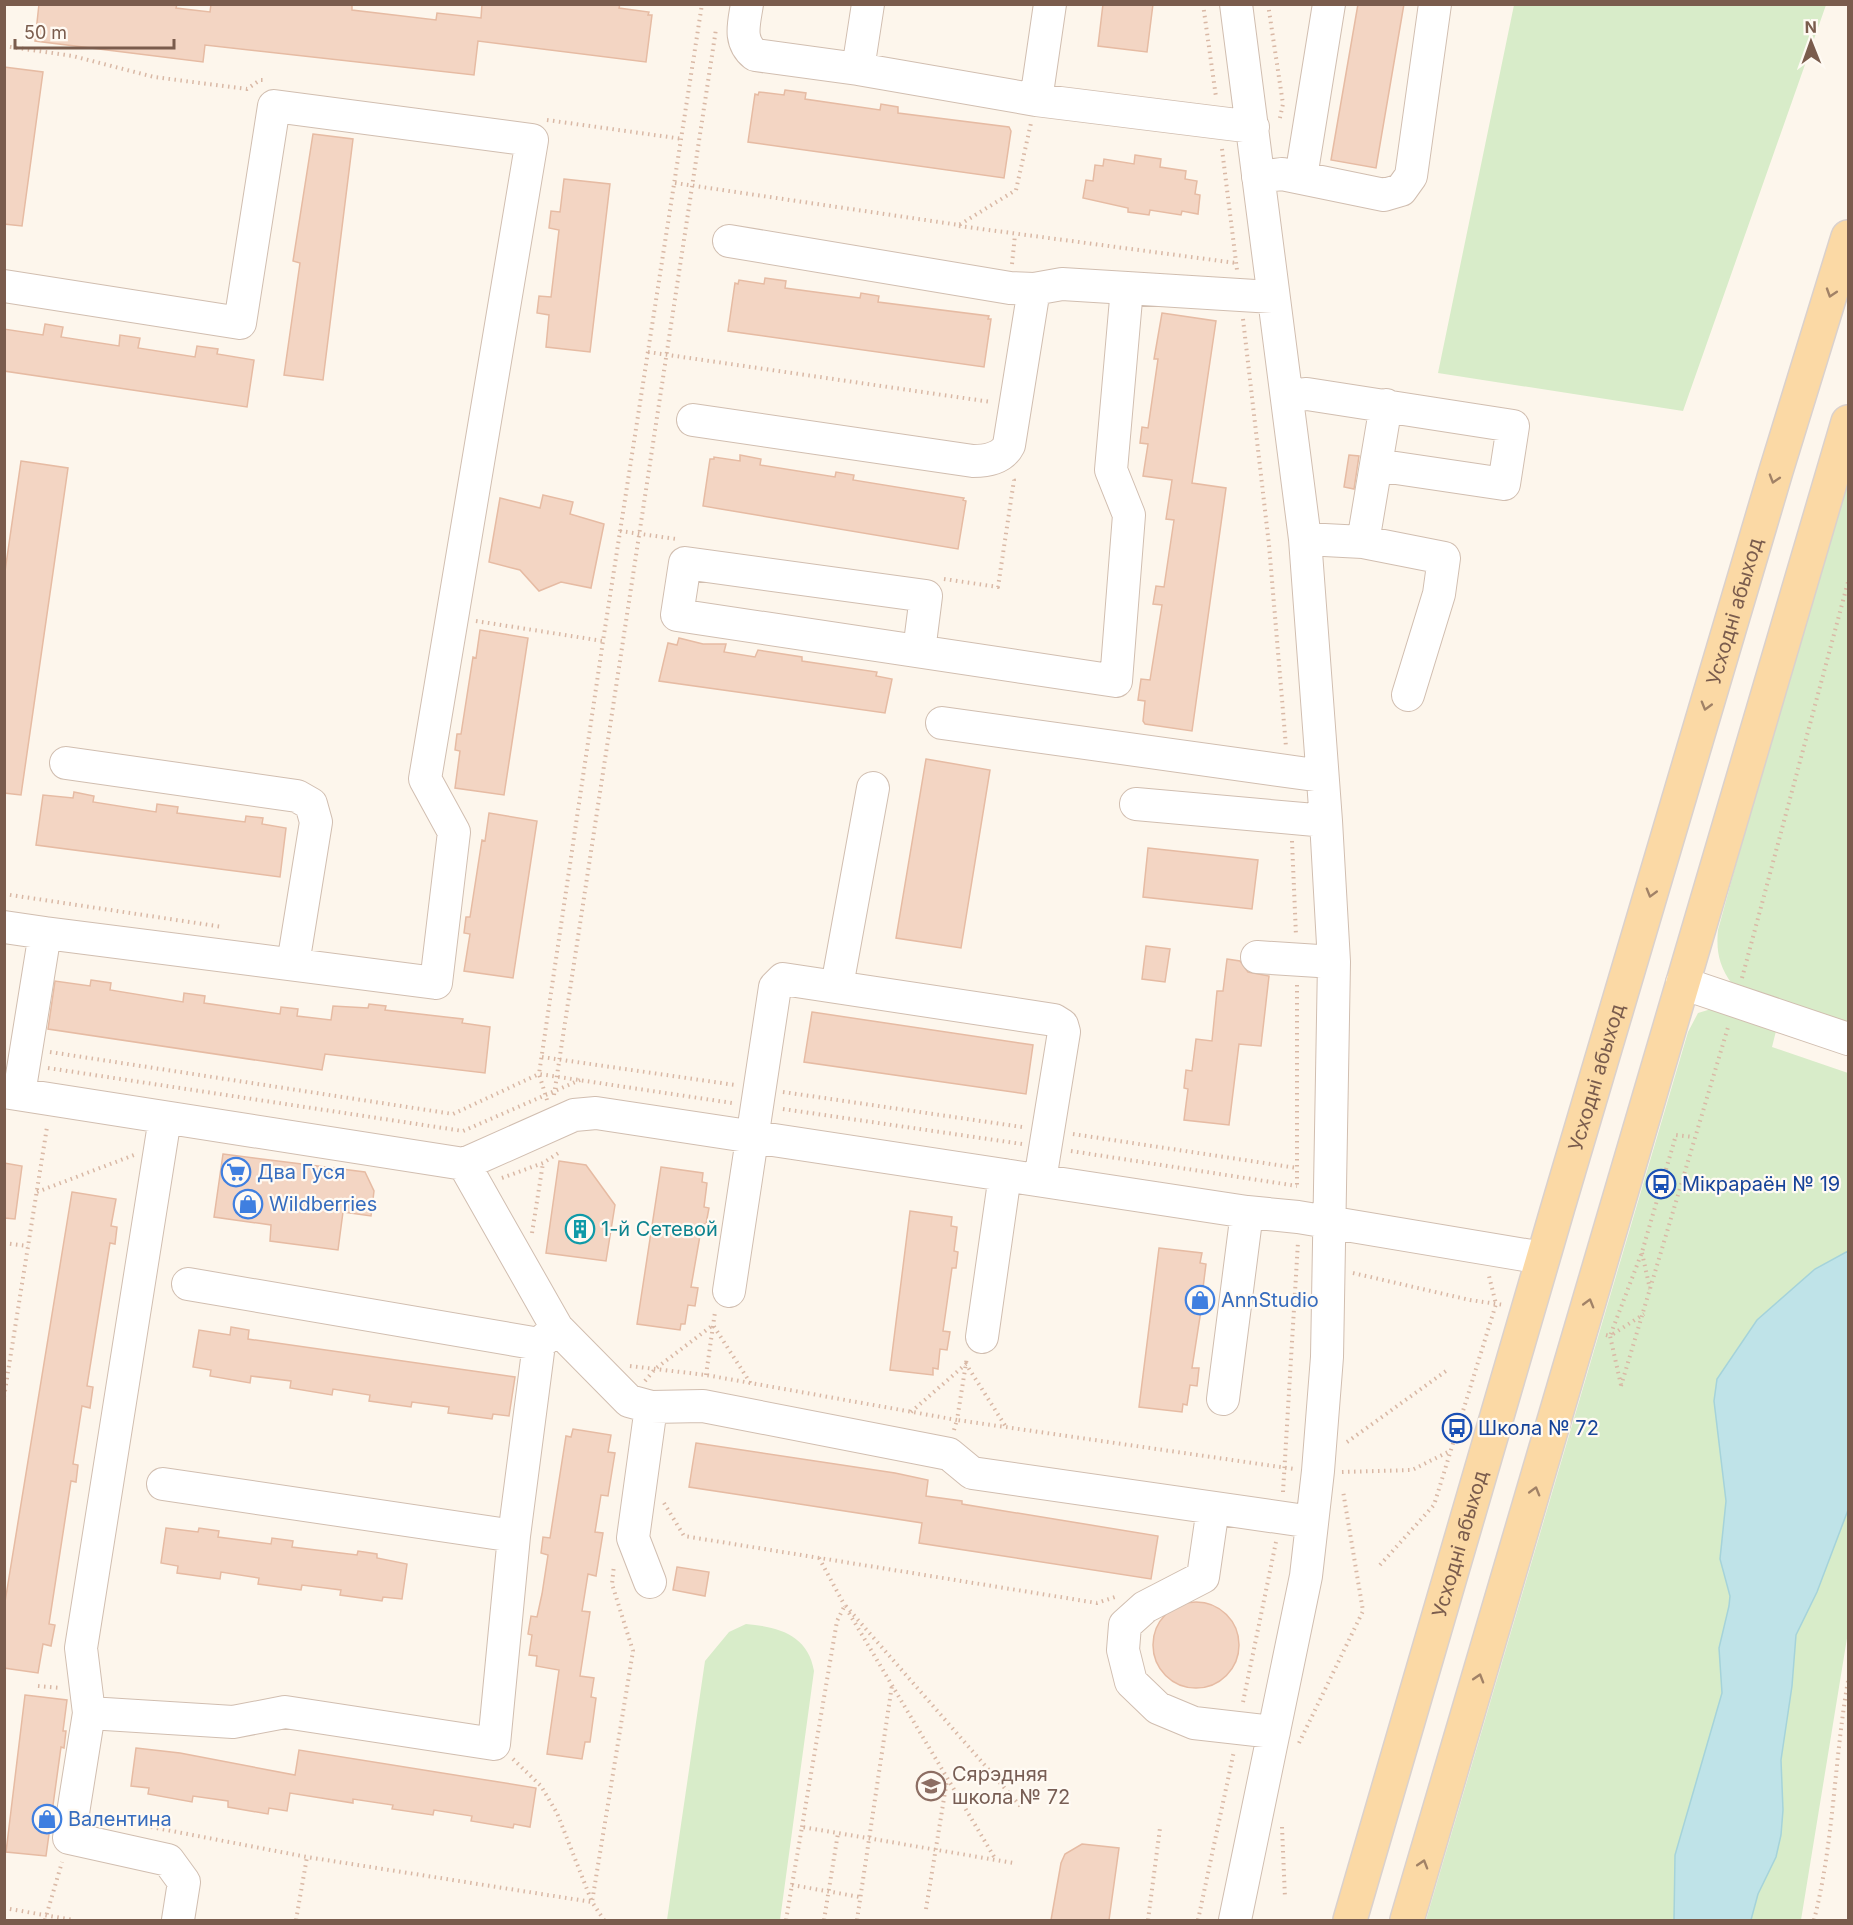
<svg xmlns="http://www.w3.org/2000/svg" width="1853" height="1925" font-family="Inter,sans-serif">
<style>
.green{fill:#d8ecc9}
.water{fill:#bfe3e8;stroke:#a5d3da;stroke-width:1.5}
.building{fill:#f3d5c3;stroke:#e6bba3;stroke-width:1.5}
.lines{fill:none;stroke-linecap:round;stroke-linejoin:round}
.minor-casing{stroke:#d1beb0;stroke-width:34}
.major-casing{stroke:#dad1cd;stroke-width:36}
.path{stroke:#d9b8a5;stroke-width:4;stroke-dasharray:1.5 4.5;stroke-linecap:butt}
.minor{stroke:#fff;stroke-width:32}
.major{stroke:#fbd9a5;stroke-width:33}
.oneway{stroke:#a18267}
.labels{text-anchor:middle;stroke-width:4.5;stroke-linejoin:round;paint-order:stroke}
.street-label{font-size:20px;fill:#7a5c4d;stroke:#fffaf3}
.shop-label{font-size:20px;fill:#366cbe;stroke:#fffaf3;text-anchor:start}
.transit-label{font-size:20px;fill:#164399;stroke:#fffaf3;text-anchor:start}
.culture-label{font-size:20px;fill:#0d838f;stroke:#fffaf3;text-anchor:start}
.education-label{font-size:20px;fill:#785e54;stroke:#fffaf3;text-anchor:start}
</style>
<rect width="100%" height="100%" fill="#fdf6ec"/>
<!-- green -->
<path class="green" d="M1514 5H1826L1683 411 1438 373Z
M1848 456V1029L1732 984C1719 966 1716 951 1718 930Z
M1718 1007 1777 1027 1772 1047 1848 1073V1632L1801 1920H1426L1688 1032 1698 1013Z
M746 1624C779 1627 808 1635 814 1671L780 1920H667L705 1661 729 1632Z"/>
<!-- water -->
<path class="water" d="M1848 1251V1510L1817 1592 1796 1635 1792 1686 1781 1760 1783 1810 1781 1835 1776 1857 1758 1894 1751 1920H1674L1675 1855 1722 1693 1719 1648 1729 1606 1730 1596 1720 1559 1726 1501 1714 1401 1717 1379 1757 1320 1815 1269Z"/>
<!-- building -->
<path class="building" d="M39 4H177L176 8 210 12 211 4H352V10L436 20 437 13 481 18 482 4H620L619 8 649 12 648 15H652L646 62 478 41 474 75 205 45 203 62 35 41Z
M1103 4H1153L1147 52 1098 46Z
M1358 4H1404L1376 168 1331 160Z
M4 67 43 72 22 226 4 224Z
M785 90 806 93 805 99 880 110 881 104 898 107V113L1009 127 1011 131 1004 178 748 142 755 94 758 95 759 92 784 95Z
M313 134 353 139 323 380 284 375 300 263 293 261Z
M1135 155 1161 159 1160 167 1186 171 1185 179 1197 181 1195 194 1200 195 1198 214 1182 211 1181 215 1150 210 1149 215 1128 212V208L1083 198 1086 180 1093 181 1095 165 1103 166 1104 159 1134 164Z
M564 179 610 184 590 352 546 347 549 315 537 313 539 296 551 297 559 230 549 228 551 211 560 212Z
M765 278 786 281 785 288 860 298 861 293 879 296 878 302 989 316 988 319H991L984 367 728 331 735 283 738 284 739 280 764 284Z
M1162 313 1216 321 1192 483 1226 488 1192 731 1145 724 1143 721 1145 701 1138 700 1141 679 1150 680 1162 605 1153 604 1156 586 1164 587 1174 520 1166 519 1172 480 1143 476 1148 444 1140 443 1142 427 1148 428 1158 359H1154Z
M45 324 63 327 61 337 119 346 120 335 140 338 138 348 195 357 197 346 218 349 217 354 254 360 247 407 4 371V329L43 335Z
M740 455 761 459 760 465 835 477 836 472 854 475 853 480 964 498 963 500 966 501 958 549 703 506 710 459H714V457L740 461Z
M1349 455 1359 456 1354 489 1344 487Z
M21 461 68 468 21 795 4 793V578Z
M543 495 573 502 570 514 604 524 591 588 561 582 539 591 520 570 489 562 500 498 540 508Z
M480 630 528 638 504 795 455 788 460 751 455 750 457 734H461L473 657 476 658Z
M679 638 703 644H726L724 652 755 657 758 650 802 657V661L877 672 876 676 892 679 885 713 659 681 668 643 677 645Z
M926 759 990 770 961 948 896 938Z
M74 792 94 796 93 802 156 812 157 804 178 807 177 813 245 822 246 816 263 818 262 824 286 828 280 877 36 845 43 795 73 798Z
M489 813 537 821 513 978 464 971 470 934 464 933 466 917H470L482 840 485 841Z
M1148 848 1258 860 1252 909 1143 897Z
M1146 946 1170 949 1165 982 1142 979Z
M1227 959 1240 961 1248 972 1269 976 1261 1046 1239 1044 1229 1125 1184 1120 1188 1089 1184 1088 1186 1070 1192 1071 1196 1039 1212 1041 1217 991H1223Z
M91 980 111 983 110 990 183 1002 184 993 205 996 204 1003 280 1014 281 1007 298 1009 297 1016 331 1020 333 1006 368 1008 369 1004 386 1006 385 1010 463 1019 462 1023 490 1027 485 1073 325 1054 322 1070 48 1029 55 981 90 986Z
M812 1012 1033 1045 1026 1094 804 1062Z
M223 1154 365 1172 374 1191 371 1216 343 1212 338 1250 270 1241 271 1225 214 1217Z
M559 1161 586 1165 615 1205 606 1261 546 1253Z
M4 1163 22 1166 15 1219 4 1218Z
M661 1167 703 1173 702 1182 707 1183 704 1207 709 1208 706 1224H702L691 1287 698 1288 695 1306 688 1305 685 1324H681L680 1330 637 1324Z
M72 1192 116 1199 111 1226 117 1227 115 1244 110 1243 87 1386 93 1387 90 1408 82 1406 73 1464 78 1465 76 1482 71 1481 49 1624 55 1625 51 1646 43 1644 38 1673 4 1668V1608Z
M910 1211 952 1217 951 1226 957 1227 954 1251 958 1252 956 1268H952L943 1331 950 1332 947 1350 940 1349 938 1369 933 1368V1375L890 1370Z
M1159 1248 1202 1253 1200 1263 1206 1264 1203 1288H1208L1206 1304H1202L1192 1368H1199L1197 1386 1190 1385 1187 1405 1183 1404 1182 1412 1139 1407Z
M231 1327 249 1330 248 1339 515 1377 509 1416 493 1414 492 1419 448 1413 449 1407 412 1402 411 1407 369 1401 370 1395 333 1389 332 1395 290 1388 291 1381 251 1376 250 1383 210 1376 211 1370 193 1367 199 1330 230 1335Z
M573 1429 611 1435 608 1452 615 1453 608 1496 601 1495 595 1532 603 1533 596 1576 588 1574 582 1611 590 1612 580 1676 594 1678 591 1697 596 1698 590 1742H585L582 1759 547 1754 559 1670 536 1666 537 1656 529 1655 532 1635 528 1634 531 1616 537 1617 542 1594 548 1555 541 1553 543 1537 550 1538 566 1436 571 1437Z
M696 1443 895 1473 928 1480 926 1496 962 1501V1504L1158 1536 1151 1579 919 1543 922 1523 689 1487Z
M166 1528 198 1532 199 1528 219 1531 218 1537 271 1544 272 1538 293 1541 292 1547 357 1555 358 1551 377 1554V1558L407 1564 402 1599 383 1597 382 1601 340 1595 341 1590 302 1585 301 1590 258 1584 259 1578 221 1572 220 1579 177 1573 178 1566 161 1563Z
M677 1567 709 1572 705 1596 673 1590Z
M1153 1645a43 43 0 1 1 86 0a43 43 0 1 1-86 0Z
M25 1695 67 1700 63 1731H66L64 1748 61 1747 46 1856 6 1852Z
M136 1748 180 1753 295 1775 299 1750 536 1788 530 1827 514 1824 513 1828 471 1821 472 1816 434 1810 433 1815 392 1809 393 1805 353 1799V1803L290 1793 287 1811 269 1808 268 1814 228 1807V1801L193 1796 192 1802 148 1794 149 1788 131 1786Z
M1082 1844 1119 1848 1109 1920H1051L1061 1863 1065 1854Z"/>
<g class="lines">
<!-- minor casing -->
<g class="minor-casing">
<path id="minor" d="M747 4C744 24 738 41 755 55L858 69
M868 4 858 69 1036 100 1253 127
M1036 100 1050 4
M1258 177 1282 174 1384 195 1401 190 1411 176 1435 4
M1301 177 1329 4
M729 241 1010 288 1034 289 1062 284 1127 288
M4 286 240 323 274 106 532 140 425 779 454 832 436 983 45 933 19 1094
M1288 396 1307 394 1513 426 1504 484 1376 465
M693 420 973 461C987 461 1002 459 1009 445L1034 289
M1305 539 1363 542 1444 558 1439 594 1408 695
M1363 542 1386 405
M919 651 926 596 685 563 677 615 1116 681 1129 515 1111 470 1127 288 1273 297
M942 723 1322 776
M66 763 297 796 311 804 316 822 293 964
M1136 804 1326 821
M4 927 45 933
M1257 957 1334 962
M1682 983 1848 1039
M837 986 873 788
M4 1092 464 1164 574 1115 596 1113 1247 1212 1298 1217 1543 1258
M188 1284 539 1344
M729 1291 775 987 783 979 1054 1020 1062 1025 1064 1032 1040 1180
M557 1328 629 1401 651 1407 703 1406 949 1454 972 1473 1312 1522
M982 1337 1005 1175
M1223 1399 1247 1212
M163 1484 514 1536
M1213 1508 1203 1577 1145 1607 1125 1625 1123 1650 1131 1682 1158 1708 1194 1723 1274 1732
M650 1582 633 1538 651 1407
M89 1713 81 1648 165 1118
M178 1920 184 1882 168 1860 69 1838 89 1713 233 1722 285 1712 494 1744 514 1536 539 1344 557 1328 464 1164
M1235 1920 1306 1576 1318 1471 1327 1357 1334 962 1326 821 1305 539 1236 4"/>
</g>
<!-- major casing -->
<g class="major-casing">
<g id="major">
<path id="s1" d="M1350 1920 1558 1207 1776 471 1848 237"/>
<path d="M1407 1920 1848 422"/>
</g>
</g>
<!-- path -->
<path class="path" d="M1203 4 1216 97
M1268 4 1283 104 1279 122
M4 46 73 56 154 77 247 89 260 80H266
M547 120 683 139
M1222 149 1237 270
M675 183 959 225 1016 190 1031 123
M959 226 1236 263
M1012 264 1015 235
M1243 319 1269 545 1286 747
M648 352 991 402
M620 531 676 539
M944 579 998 587 1014 480 1012 477
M476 621 603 641
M1292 841 1296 936
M4 894 223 927
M1742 978 1848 582
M1297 985V1186
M50 1052 453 1114 539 1074 732 1103
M542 1057 735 1085
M48 1068 463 1131 580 1080
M783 1092 1022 1127
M554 1095 716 29
M547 1100 539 1074 603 641 702 4
M783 1109 1022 1144
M1073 1134 1297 1168
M1071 1151 1297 1186
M502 1178 543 1163 560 1152
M37 1192 134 1155
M532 1233 543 1163
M4 1243 28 1246
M1642 1253 1650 1289
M1353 1273 1470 1300 1504 1305
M1606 1335 1610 1336 1642 1252 1676 1135 1693 1137
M630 1366 706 1375 957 1420 967 1357
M706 1375 715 1312
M645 1381 655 1369 713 1325 751 1384
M1621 1385 1610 1336 1644 1314
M1621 1386 1729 1024
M4 1397 47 1127
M911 1412 966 1364 1006 1427
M954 1430 957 1420 1294 1469
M1347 1442 1446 1371
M1342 1472 1412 1470 1450 1451
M1283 1492 1298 1242
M664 1503 684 1536 1097 1603 1115 1597
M819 1558 845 1606
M1380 1565 1434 1505 1496 1304 1489 1276
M849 1613 996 1860
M38 1686 61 1688
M1243 1702 1276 1542
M1299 1743 1363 1611 1343 1491
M513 1759 541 1786 557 1813 592 1902 633 1651 612 1584 614 1565
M151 1827 307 1857 592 1902 604 1920
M802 1827 837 1621 845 1605 1022 1808
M1282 1827 1285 1898
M792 1885 860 1897
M4 1908 73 1920
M926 1909 947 1780
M45 1920 62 1862
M296 1920 307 1857
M786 1920 802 1827 1014 1863
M824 1920 838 1833
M857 1920 892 1685
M1148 1920 1160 1828
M1198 1920 1234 1751
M1814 1920C1834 1842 1834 1761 1848 1681"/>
<!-- minor -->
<use href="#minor" class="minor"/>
<!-- major -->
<use href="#major" class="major"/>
</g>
<!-- one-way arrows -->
<defs><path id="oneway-chevron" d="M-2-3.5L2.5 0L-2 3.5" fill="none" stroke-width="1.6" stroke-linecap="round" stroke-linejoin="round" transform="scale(1.5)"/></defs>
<g class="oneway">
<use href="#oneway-chevron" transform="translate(1831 293) rotate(108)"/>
<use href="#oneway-chevron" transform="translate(1774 479) rotate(107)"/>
<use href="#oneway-chevron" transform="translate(1706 706) rotate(106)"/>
<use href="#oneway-chevron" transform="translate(1651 893) rotate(106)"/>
<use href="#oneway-chevron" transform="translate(1589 1303) rotate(-74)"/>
<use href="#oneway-chevron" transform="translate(1535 1491) rotate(-74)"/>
<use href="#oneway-chevron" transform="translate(1479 1678) rotate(-73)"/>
<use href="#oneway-chevron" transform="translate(1423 1864) rotate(-73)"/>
</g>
<!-- icons -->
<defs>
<g id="supermarket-ring" transform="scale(1.5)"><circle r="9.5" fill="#fffaf3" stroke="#3f7fe0" stroke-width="1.5"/><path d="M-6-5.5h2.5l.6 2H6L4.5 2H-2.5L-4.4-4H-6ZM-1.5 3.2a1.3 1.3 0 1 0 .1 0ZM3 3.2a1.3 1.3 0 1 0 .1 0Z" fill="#3f7fe0"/></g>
<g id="bus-ring" transform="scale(1.5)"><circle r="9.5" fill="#fffaf3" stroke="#1a4fb4" stroke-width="1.5"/><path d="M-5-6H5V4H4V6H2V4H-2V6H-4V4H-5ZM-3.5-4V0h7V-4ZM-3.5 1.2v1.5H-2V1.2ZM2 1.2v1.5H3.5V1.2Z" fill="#1a4fb4"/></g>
<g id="shop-ring" transform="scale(1.5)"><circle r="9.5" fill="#fffaf3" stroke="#3f7fe0" stroke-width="1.5"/><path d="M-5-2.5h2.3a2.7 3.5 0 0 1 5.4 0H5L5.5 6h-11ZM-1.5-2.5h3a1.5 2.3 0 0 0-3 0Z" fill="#3f7fe0"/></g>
<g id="building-ring" transform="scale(1.5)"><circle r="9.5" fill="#fffaf3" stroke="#0f9aa8" stroke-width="1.5"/><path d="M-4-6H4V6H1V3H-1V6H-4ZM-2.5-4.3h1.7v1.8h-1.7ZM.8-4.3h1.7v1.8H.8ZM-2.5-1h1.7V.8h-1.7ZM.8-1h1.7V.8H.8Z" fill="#0f9aa8"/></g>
<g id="school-ring" transform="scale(1.5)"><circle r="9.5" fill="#fffaf3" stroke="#8d6e63" stroke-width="1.5"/><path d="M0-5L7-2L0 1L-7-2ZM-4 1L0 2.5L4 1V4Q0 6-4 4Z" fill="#8d6e63"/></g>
</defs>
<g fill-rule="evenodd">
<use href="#supermarket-ring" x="236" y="1172"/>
<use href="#bus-ring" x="1661" y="1184"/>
<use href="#shop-ring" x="248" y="1204"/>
<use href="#building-ring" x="580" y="1229"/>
<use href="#shop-ring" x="1200" y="1300"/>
<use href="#bus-ring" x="1457" y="1428"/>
<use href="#school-ring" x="931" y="1786"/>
<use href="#shop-ring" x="47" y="1819"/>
</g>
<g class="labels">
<!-- street labels -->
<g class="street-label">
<text dy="7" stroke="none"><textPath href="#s1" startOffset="1364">Усходні абыход</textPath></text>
<text dy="7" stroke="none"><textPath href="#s1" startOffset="878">Усходні абыход</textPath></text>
<text dy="7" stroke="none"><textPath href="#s1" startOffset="392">Усходні абыход</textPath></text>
</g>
<!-- shop labels -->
<g class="shop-label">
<text x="257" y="1179">Два Гуся</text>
<text x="269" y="1211">Wildberries</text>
<text x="1221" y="1307">AnnStudio</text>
<text x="68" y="1826">Валентина</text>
</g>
<!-- transit labels -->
<g class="transit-label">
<text x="1682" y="1191">Мікрараён № 19</text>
<text x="1478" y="1435">Школа № 72</text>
</g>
<!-- culture labels -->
<g class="culture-label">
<text x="601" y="1236">1-й Сетевой</text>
</g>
<!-- education labels -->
<g class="education-label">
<text x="952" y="1781">Сярэдняя<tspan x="952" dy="23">школа № 72</tspan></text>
</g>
</g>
<!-- border -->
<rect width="1853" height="1925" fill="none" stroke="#7a5c4d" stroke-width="12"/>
<!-- north arrow -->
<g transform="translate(1811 42) rotate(359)" stroke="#fffaf3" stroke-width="4.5" paint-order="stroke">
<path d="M0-4.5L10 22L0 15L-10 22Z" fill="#7a5c4d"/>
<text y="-9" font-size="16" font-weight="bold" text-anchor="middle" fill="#7a5c4d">N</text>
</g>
<!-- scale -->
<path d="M15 39v9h159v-9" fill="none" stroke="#7a5c4d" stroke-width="3"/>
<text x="24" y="39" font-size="18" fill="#7a5c4d" stroke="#fffaf3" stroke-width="4.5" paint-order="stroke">50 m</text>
</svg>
